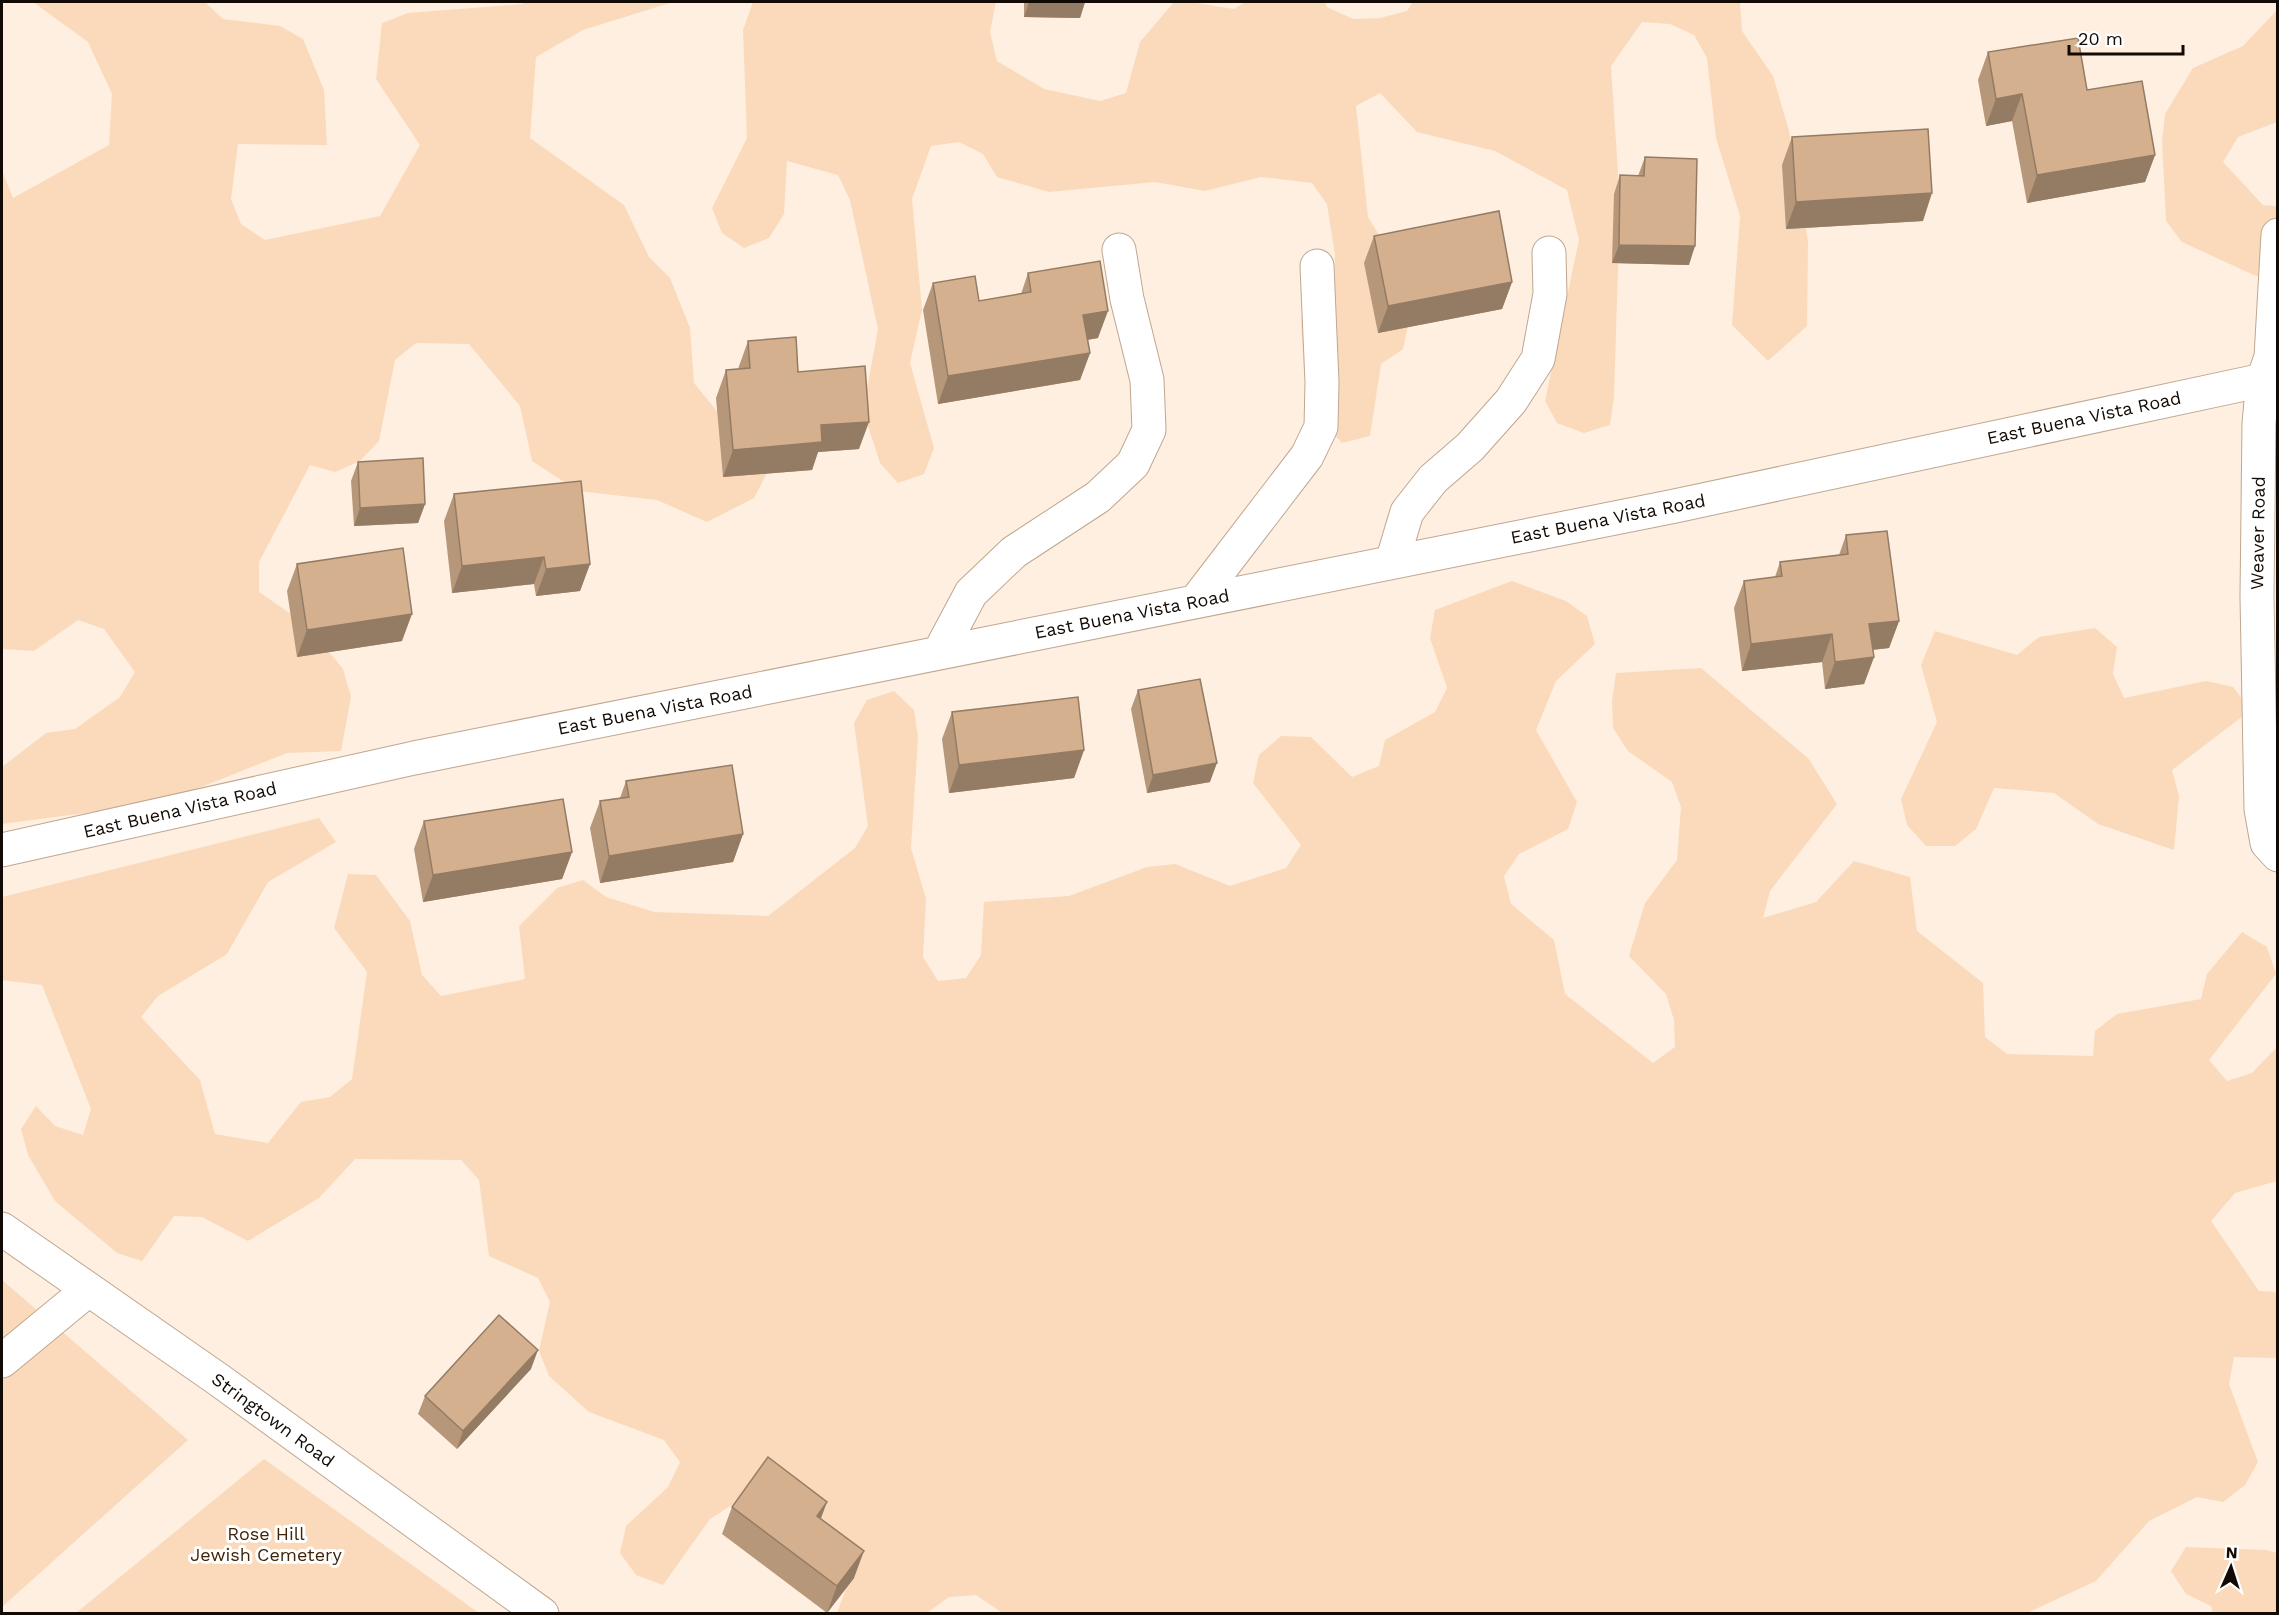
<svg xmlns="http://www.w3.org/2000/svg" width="2279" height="1615" font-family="'Work Sans',sans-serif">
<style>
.green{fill:#fadabb}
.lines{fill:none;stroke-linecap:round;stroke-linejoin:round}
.minor-casing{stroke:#bfa790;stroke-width:35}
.major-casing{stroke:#bfa790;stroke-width:35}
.minor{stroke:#fff;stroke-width:33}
.major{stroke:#fff;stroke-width:33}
.wall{fill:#b6977a}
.shaded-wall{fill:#947b63}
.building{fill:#d4b08e;stroke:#947b63;stroke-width:1.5}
.labels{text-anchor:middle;stroke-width:6;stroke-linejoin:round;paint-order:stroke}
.street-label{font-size:18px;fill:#120a04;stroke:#fff}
.park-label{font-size:18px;fill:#3e2508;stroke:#fff}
</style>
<rect width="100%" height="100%" fill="#feefe0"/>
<!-- green -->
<path class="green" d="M33 2H205L223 19 280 26 303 39 324 90 327 145 238 144 231 199 241 224 265 240 380 216 420 145 376 79 382 23 408 13 523 4 524 2H673L583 30 536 57 530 138 624 205 649 257 670 278 690 328 694 383 767 473 754 498 707 522 657 500 578 491 532 461 520 406 469 344 416 343 395 360 379 441 360 461 335 472 310 465 259 562V592L307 625 343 669 351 697 341 751 287 753 161 803 2 824V767L46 733 75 729 120 697 135 672 104 629 78 620 34 651 2 649V171L13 198 109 145 112 94 88 42Z
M753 2H996L990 32 997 61 1044 89 1100 101 1126 93 1140 42 1174 2H1190L1234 9 1245 2H1325L1327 7 1353 19 1380 18 1407 11 1413 2H1740L1742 31 1773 76 1789 131 1808 241 1807 326 1768 361 1732 325 1740 216 1716 138 1707 58 1694 35 1670 24 1642 22 1611 66 1620 204 1614 397 1610 425 1584 433 1557 423 1545 401 1579 240 1567 190 1495 151 1417 132 1380 93 1356 106 1368 217 1399 267 1409 321 1403 349 1381 364 1370 436 1342 443 1314 413 1304 371 1301 319 1334 282 1335 255 1327 204 1312 183 1261 177 1205 191 1155 182 1049 192 997 177 983 154 959 142 931 146 912 199 922 310 910 363 934 448 924 474 898 483 880 463 863 411 878 329 850 200 838 175 787 161 784 214 769 238 744 248 722 233 712 208 747 138 743 30Z
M2277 10V122L2238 137 2223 162 2263 205 2277 206V277L2256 276 2182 242 2166 221 2162 141 2165 114 2193 68 2243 46Z
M1512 581 1566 601 1587 616 1595 644 1556 681 1536 730 1577 802 1568 829 1519 854 1504 876 1511 904 1554 940 1565 994 1653 1063 1675 1047 1674 1020 1666 994 1629 956 1645 903 1677 860 1681 807 1672 782 1628 751 1613 728 1612 701 1616 673 1701 668 1808 758 1837 804 1770 891 1763 918 1816 902 1854 861 1910 877 1917 931 1983 983 1985 1037 2007 1054 2093 1056 2095 1031 2117 1014 2201 999 2207 974 2242 932 2267 947 2276 974 2209 1060 2227 1081 2252 1073 2277 1047V1181L2235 1193 2211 1221 2259 1291 2277 1292V1358L2234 1357 2229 1384 2258 1462 2245 1485 2223 1502 2197 1497 2149 1521 2096 1581 2027 1613 1004 1614 976 1595 949 1597 927 1613H837L853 1570 755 1490 710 1519 663 1585 636 1575 620 1553 626 1526 668 1487 680 1462 664 1440 589 1412 549 1376 539 1351 550 1302 538 1278 489 1256 479 1180 461 1160 355 1159 319 1198 248 1241 202 1217 174 1216 142 1261 117 1253 55 1201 28 1155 21 1129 36 1106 55 1126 83 1135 91 1109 42 985 2 980V897L319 818 336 842 268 882 227 954 158 996 141 1017 200 1080 215 1134 268 1143 301 1102 330 1097 352 1079 367 972 334 928 348 874 376 875 410 921 422 975 441 996 525 979 519 926 557 888 583 880 606 897 654 912 768 916 855 848 868 826 854 723 867 700 894 691 914 710 918 737 911 848 926 899 923 957 938 981 966 978 981 955 984 902 1069 896 1147 867 1175 864 1230 886 1286 868 1301 845 1253 783 1259 755 1281 736 1311 737 1352 777 1379 766 1385 740 1435 712 1447 688 1430 638 1435 610Z
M2095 628 2117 647 2113 674 2124 698 2206 681 2233 687 2251 710 2172 770 2179 796 2174 850 2098 824 2054 793 1994 788 1976 829 1955 846H1926L1907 825 1901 799 1937 722 1921 665 1935 631 2017 655 2039 637Z
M2 1280 188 1440 2 1607Z
M264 1459 479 1613H76Z
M2186 1547 2266 1550 2277 1553V1613H2213L2211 1606 2186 1594 2171 1571Z"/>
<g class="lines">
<!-- minor casing -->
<g class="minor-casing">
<path id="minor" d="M2278 235 2271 357 2263 380 2259 423 2257 597 2261 809 2267 843 2278 855
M1392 562 1407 512 1433 479 1470 447 1511 401 1538 359 1550 294 1549 253
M1196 601 1307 456 1321 427 1322 382 1317 266
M939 653 971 593 1014 552 1098 497 1133 464 1149 430 1147 380 1127 299 1119 250
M2 850 414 758 1675 506 2263 380
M2 1361 88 1290"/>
</g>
<!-- major casing -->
<g class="major-casing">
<path id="major" d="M2 1229 219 1380 542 1614"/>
</g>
<!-- minor -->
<use href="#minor" class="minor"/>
<!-- major -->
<use href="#major" class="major"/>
</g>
<!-- wall -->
<path class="wall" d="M1024 2H1085L1080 18 1024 17Z
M1988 52 2087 90 2155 155 2145 182 2027 203 2012 121 1986 126 1978 80Z
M1792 137 1923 221 1786 229 1782 165Z
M1645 157 1689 265 1612 263 1614 194 1620 175 1638 176Z
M1374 236 1512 282 1502 309 1378 333 1364 263Z
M1028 273 1098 338 1087 340 1090 353 1080 380 938 404 923 310 933 283 979 301 1021 294Z
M748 341 798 372 859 449 818 452 812 470 723 477 716 398 726 370 738 369Z
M358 462 425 504 418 523 354 526 351 481Z
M454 494 590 564 580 591 536 596 534 584 452 593 444 521Z
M1846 535 1899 621 1889 648 1873 650 1874 657 1864 684 1825 689 1822 662 1742 671 1734 608 1744 581 1775 577 1780 562 1839 555Z
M297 564 402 641 297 657 287 591Z
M1138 690 1210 782 1147 793 1131 709Z
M952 712 1084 750 1074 778 949 793 942 739Z
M626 781 743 834 733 862 600 883 590 828 600 801 620 798Z
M424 821 572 852 562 879 423 902 414 849Z
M531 1369 457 1449 418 1414 425 1396Z
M732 1507 821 1519 854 1578 827 1613 722 1534Z"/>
<!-- shaded-wall -->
<path class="shaded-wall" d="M1029 2H1085L1080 18 1024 17Z
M2022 94 2012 121 1986 126 1996 99Z
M2155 155 2145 182 2027 203 2037 175Z
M1932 193 1923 221 1786 229 1796 202Z
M1619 245 1695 246 1689 265 1612 263Z
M1512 282 1502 309 1378 333 1388 306Z
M1108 311 1098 338 1073 342 1083 315Z
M1090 353 1080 380 938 404 948 376Z
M869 422 859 449 818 452 812 470 723 477 733 450 821 425Z
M425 504 418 523 354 526 360 508Z
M544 557 534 584 452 593 462 566Z
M590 564 580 591 536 596 546 569Z
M412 614 402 641 297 657 307 630Z
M1899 621 1889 648 1859 651 1869 624Z
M1832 634 1822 662 1742 671 1751 644Z
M1874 657 1864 684 1825 689 1835 662Z
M1084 750 1074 778 949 793 959 765Z
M1217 763 1210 782 1147 793 1153 775Z
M743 834 733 862 600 883 609 856Z
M572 852 562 879 423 902 433 875Z
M538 1350 531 1369 457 1449 463 1431Z
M827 1502 817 1529V1516Z
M864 1551 854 1578 827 1613 837 1586Z"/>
<!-- building -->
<path class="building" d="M2078 38 2087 90 2142 81 2155 155 2037 175 2022 94 1996 99 1988 52Z
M1928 129 1932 193 1796 202 1792 137Z
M1645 157 1697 159 1695 246 1619 245 1620 175 1644 176Z
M1499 211 1512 282 1388 306 1374 236Z
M1100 261 1108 311 1083 315 1090 353 948 376 933 283 975 276 979 301 1031 292 1028 273Z
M796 337 798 372 865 366 869 422 821 425 822 442 733 450 726 370 750 368 748 341Z
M423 458 425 504 360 508 358 462Z
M581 481 590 564 546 569 544 557 462 566 454 494Z
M1887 531 1899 621 1869 624 1874 657 1835 662 1832 634 1751 644 1744 581 1782 576 1780 562 1848 554 1846 535Z
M403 548 412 614 307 630 297 564Z
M1200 679 1217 763 1153 775 1138 690Z
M1078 697 1084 750 959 765 952 712Z
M732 765 743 834 609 856 600 801 629 797 626 781Z
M563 799 572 852 433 875 424 821Z
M499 1315 538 1350 463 1431 425 1396Z
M768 1457 827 1502 817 1516 864 1551 837 1586 732 1507Z"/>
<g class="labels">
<!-- street labels -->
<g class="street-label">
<text transform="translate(2084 418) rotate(-12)" y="6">East Buena Vista Road</text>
<text transform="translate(1608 519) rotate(-11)" y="6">East Buena Vista Road</text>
<text transform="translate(2258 533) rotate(-89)" y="6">Weaver Road</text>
<text transform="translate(1132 614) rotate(-11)" y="6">East Buena Vista Road</text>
<text transform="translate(655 710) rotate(-11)" y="6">East Buena Vista Road</text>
<text transform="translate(180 810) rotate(-13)" y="6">East Buena Vista Road</text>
<text transform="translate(273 1420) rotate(36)" y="6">Stringtown Road</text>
</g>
<!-- park labels -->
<g class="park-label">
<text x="266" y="1540">Rose Hill<tspan x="266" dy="21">Jewish Cemetery</tspan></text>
</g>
</g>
<!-- border -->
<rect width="2279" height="1615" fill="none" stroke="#120a04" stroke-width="6"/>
<!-- north arrow -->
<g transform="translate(2231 1567) rotate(3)" stroke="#ffffff" stroke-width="4.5" paint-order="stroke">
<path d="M0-4.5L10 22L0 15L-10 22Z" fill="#120a04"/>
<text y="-9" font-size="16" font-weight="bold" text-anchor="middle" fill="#120a04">N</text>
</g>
<!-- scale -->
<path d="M2069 45v9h114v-9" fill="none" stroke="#120a04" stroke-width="3"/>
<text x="2078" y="45" font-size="18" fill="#120a04" stroke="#ffffff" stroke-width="4.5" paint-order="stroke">20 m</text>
</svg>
